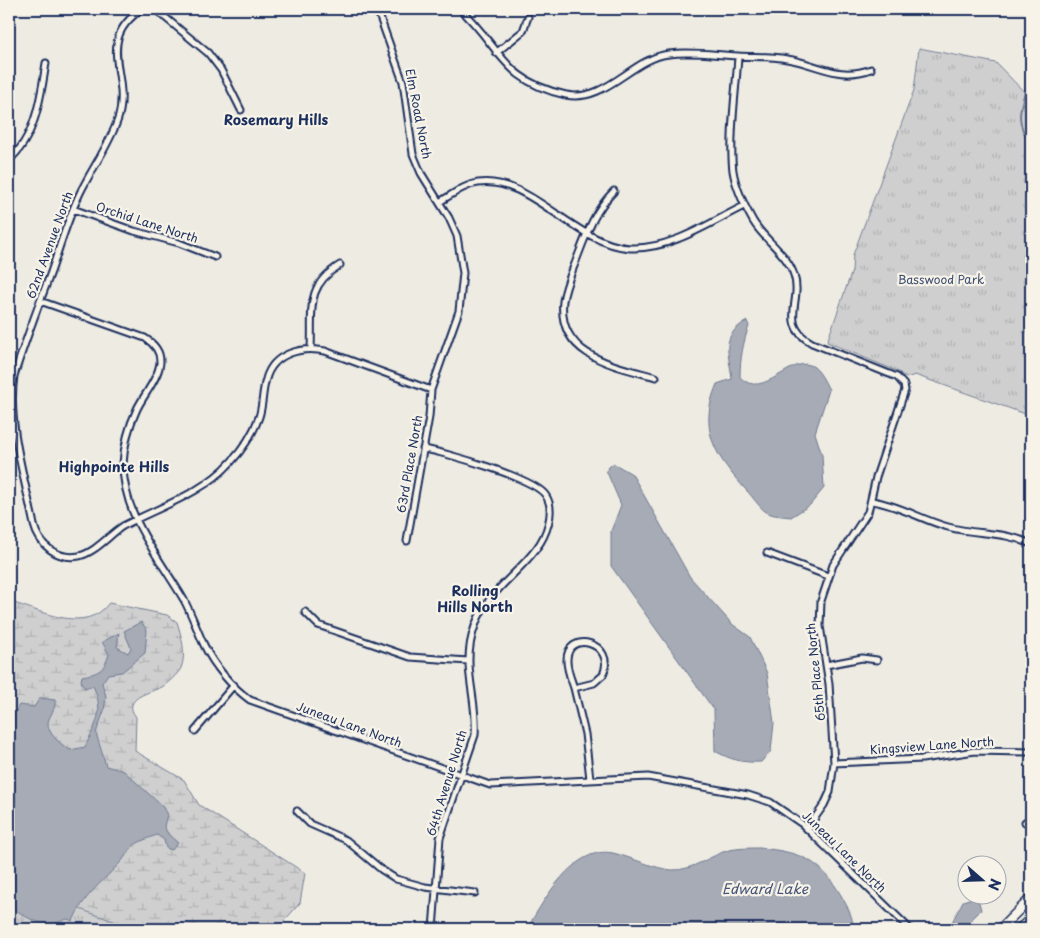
<svg xmlns="http://www.w3.org/2000/svg" width="1040" height="938" font-family="'Playpen Sans',sans-serif">
<style>
.wetland{fill:url(#wetland-marsh);stroke:#757f96}
.park{fill:url(#park-tufts);stroke:#757f96}
.water{fill:#a6abb5;stroke:#6e7992}
.lines{fill:none;stroke-linecap:round;stroke-linejoin:round}
.stream{stroke:#6e7992;stroke-width:2}
.minor-casing{stroke:#1b2f5e;stroke-width:9}
.secondary-casing{stroke:#1b2f5e;stroke-width:11}
.minor{stroke:#f7f3e8;stroke-width:5}
.secondary{stroke:#f7f3e8;stroke-width:8}
.labels{text-anchor:middle;stroke-width:4.5;stroke-linejoin:round;paint-order:stroke}
.street-label{font-size:12px;fill:#1b2f5e;stroke:#f7f3e8}
.park-label{font-size:12px;fill:#3f4f75;stroke:#f7f3e8}
.neighbourhood-label{font-size:14px;font-weight:bold;fill:#1b2f5e;stroke:#f7f3e8}
.water-label{font-size:14px;font-style:italic;fill:#455478;stroke:#f7f3e8}
</style>
<defs>
<pattern id="wetland-marsh" width="20" height="14" patternUnits="userSpaceOnUse" patternTransform="scale(1.25)"><rect width="20" height="14" fill="#cfcfcf"/><path d="M1 5h8M5 5V1M11 12h8M15 12V8" fill="none" stroke="#b1b2b4"/></pattern>
<pattern id="park-tufts" width="24" height="20" patternUnits="userSpaceOnUse" patternTransform="scale(1.25)"><rect width="24" height="20" fill="#cfcfcf"/><path d="M3 7l-1-3M5 7V3M7 7l1-3M15 17l-1-3M17 17v-4M19 17l1-3" fill="none" stroke="#b1b2b4"/></pattern>
</defs>
<rect width="100%" height="100%" fill="#eeebe2"/>
<filter id="ink" filterUnits="userSpaceOnUse"><feTurbulence type="fractalNoise" baseFrequency=".02" numOctaves="2"/><feDisplacementMap in="SourceGraphic" scale="10" xChannelSelector="R" yChannelSelector="G"/><feConvolveMatrix kernelMatrix="1 2 1 2 8 2 1 2 1" color-interpolation-filters="sRGB"/></filter>
<g filter="url(#ink)">
<!-- wetland -->
<path class="wetland" d="M14 603C44 612 86 634 109 603L167 615 177 622C181 635 187 654 181 668 179 673 167 684 162 687 149 693 121 698 136 717L135 751 184 780 199 805 305 873 300 903 277 929H16L9 926V604Z"/>
<!-- park -->
<path class="park" d="M919 48 996 63 1031 99V416L915 375 906 378 899 372 827 342 852 271 853 255 914 90Z
M9 884 136 929H9Z"/>
<!-- water -->
<path class="water" d="M747 321 749 326C743 343 740 359 740 377 763 402 793 352 814 367 821 373 825 382 829 390L815 433 822 455 824 488 810 505 791 517C784 516 774 516 768 513 760 509 753 497 747 491 716 457 697 430 717 384L732 379C729 353 719 336 747 321Z
M613 463 632 474 690 577 732 624 750 637 767 673 774 723 771 751 761 762C743 763 731 760 715 751L714 710 611 566V531L621 505 606 470Z
M141 622 147 630 145 653 122 672 108 674 102 683 106 696 104 711 96 733 106 766 124 771 163 807 167 815 164 826 168 834 178 843 172 850 166 848 164 840 157 835C149 838 139 841 132 847 127 852 124 860 118 865 101 883 82 898 73 921L67 919C45 930 26 919 9 904V739C12 727 12 716 19 705L34 707 40 698 55 700C56 707 52 712 49 719 44 732 61 744 70 750L85 747C96 723 105 712 93 686L84 688 81 681 82 676C99 673 104 671 109 654L102 642 119 633 117 647 128 653 131 648 124 631Z
M760 848C801 852 821 860 842 897 847 906 854 918 853 929H527C543 901 574 845 613 853 630 857 656 869 672 870 692 871 711 855 729 850 739 848 750 848 760 848Z
M972 898 979 902 981 910 962 929H952L950 926 963 901Z"/>
<g class="lines">
<!-- stream -->
<path class="stream" d="M1031 71C1026 95 1009 121 1031 141"/>
<!-- minor casing -->
<g class="minor-casing">
<path id="minor" d="M142 9C93 42 132 75 118 119 109 146 92 168 80 193 68 218 60 246 51 272 38 307 25 341 14 376 7 423 25 479 34 525 39 545 57 560 79 556 96 552 109 535 123 526 159 507 204 493 231 462 243 449 253 434 259 417 263 405 262 392 266 379 273 353 302 346 325 351L431 390
M155 9 208 53 221 70 241 110
M377 9 403 82 413 154 421 173 449 218 457 236 463 273 459 311 431 390 429 417 407 541
M460 9C501 47 502 81 566 95 606 103 632 58 669 54 692 51 715 55 738 56 754 57 771 56 787 59 819 64 838 81 871 69
M496 53 523 31 528 17
M738 57C736 90 729 138 733 171 736 189 744 205 753 221 764 240 787 253 794 275 803 302 778 324 812 343L897 377 904 385 905 390 876 477 868 512 833 565 821 601 820 626 829 684 834 763 830 792 824 805 807 829
M9 160C36 137 41 95 46 63
M614 191C594 211 586 235 576 261 571 274 565 287 563 301 557 357 616 366 656 377
M441 201C453 194 464 185 478 183 530 175 575 245 630 248 670 250 709 223 744 206
M73 209 134 231 179 243 215 257
M40 301 145 338C178 359 148 386 137 409 129 426 124 445 123 464 123 516 159 557 184 600 192 615 197 630 204 645 214 666 232 687 250 700L490 785 648 777 748 795 770 802 802 824 910 929
M311 349C313 311 304 287 340 265
M423 449C445 452 537 479 546 496 556 511 546 536 536 549 516 576 486 593 475 626 460 667 478 696 475 735L440 838 433 929
M872 501C899 505 922 520 948 527 976 535 1004 531 1031 544
M767 553 828 576
M305 612 318 625 410 657 468 661
M826 665 862 658 877 660
M574 688C571 679 567 670 567 661 566 629 617 642 603 675L594 683 574 688 585 734 590 779
M195 731 234 685
M834 763 922 759 975 751 1031 752
M297 811 310 824 346 840 382 870 396 879 425 887 475 893
M1025 822 1031 818"/>
</g>
<!-- secondary casing -->
<g class="secondary-casing">
<path id="secondary" d="M1000 929 1031 898
M1019 929 1031 918"/>
</g>
<!-- minor -->
<use href="#minor" class="minor"/>
<!-- secondary -->
<use href="#secondary" class="secondary"/>
</g>
</g>
<g class="labels">
<!-- street labels -->
<g class="street-label">
<text transform="translate(418 114) rotate(79)" y="4">Elm Road North</text>
<text transform="translate(147 223) rotate(18)" y="4">Orchid Lane North</text>
<text transform="translate(50 245) rotate(-70)" y="4">62nd Avenue North</text>
<text transform="translate(410 464) rotate(-80)" y="4">63rd Place North</text>
<text transform="translate(816 672) rotate(-96)" y="4">65th Place North</text>
<text transform="translate(349 725) rotate(20)" y="4">Juneau Lane North</text>
<text transform="translate(932 746) rotate(-4)" y="4">Kingsview Lane North</text>
<text transform="translate(447 783) rotate(-73)" y="4">64th Avenue North</text>
<text transform="translate(844 852) rotate(44)" y="4">Juneau Lane North</text>
</g>
<!-- park labels -->
<g class="park-label">
<text x="941" y="284">Basswood Park</text>
</g>
<!-- neighbourhood labels -->
<g class="neighbourhood-label">
<text x="276" y="125">Rosemary Hills</text>
<text x="114" y="472">Highpointe Hills</text>
<text x="475" y="596">Rolling<tspan x="475" dy="16">Hills North</tspan></text>
</g>
<!-- water labels -->
<g class="water-label">
<text x="765" y="894">Edward Lake</text>
</g>
</g>
<!-- margin -->
<rect width="1040" height="938" fill="none" stroke="#f7f3e8" stroke-width="30"/>
<rect x="15" y="15" width="1010" height="908" fill="none" stroke="#1b2f5e" stroke-width="2" filter="url(#ink)"/>
<!-- north arrow -->
<g transform="translate(982 880) rotate(110)"><circle r="24" fill="#f7f3e8" stroke="#9fa5b1"/>
<path d="M0-4L9 19L0 12L-9 19Z" fill="#1b2f5e"/>
<text y="-8" font-size="14" font-weight="bold" text-anchor="middle" fill="#1b2f5e">N</text>
</g>
</svg>
